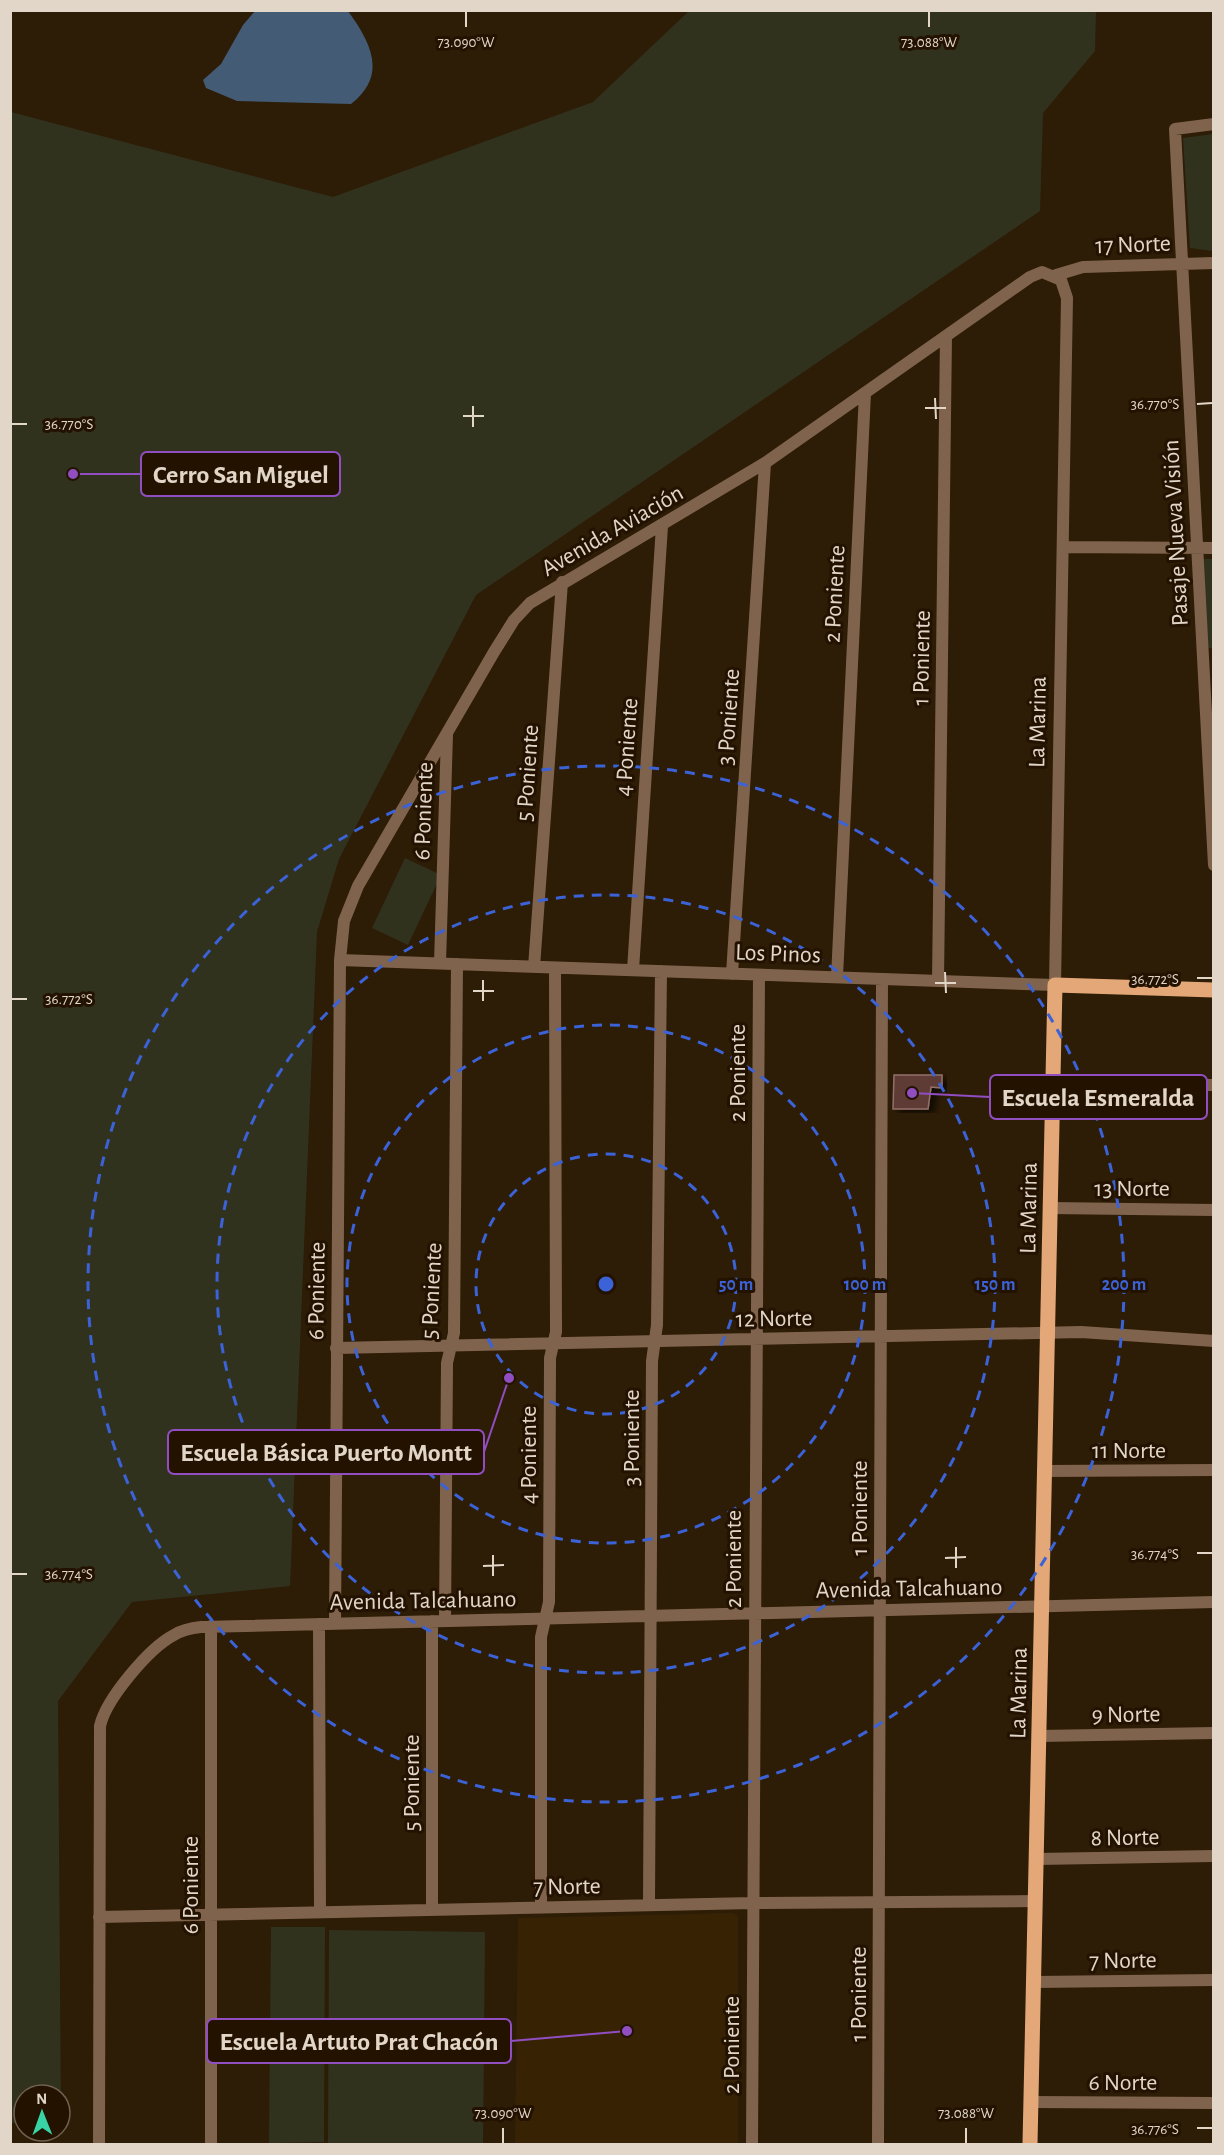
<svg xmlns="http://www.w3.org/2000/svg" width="1224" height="2155" font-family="'Alegreya Sans',sans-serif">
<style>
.built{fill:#372204}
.green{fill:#31321e}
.water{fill:#445b75}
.building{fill:#5e3b35;stroke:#92706a;stroke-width:1.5;filter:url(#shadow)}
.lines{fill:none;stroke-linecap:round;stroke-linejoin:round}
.street{stroke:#80634d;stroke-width:12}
.primary{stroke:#e3a778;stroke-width:15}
.ticks{fill:none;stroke:#e2d6c9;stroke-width:2}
.ring{fill:none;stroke:#3b62d6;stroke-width:3;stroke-dasharray:10 8}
.labels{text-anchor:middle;stroke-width:6;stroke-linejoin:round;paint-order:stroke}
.street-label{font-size:24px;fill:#e2d6c9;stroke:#231200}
.ticks-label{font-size:15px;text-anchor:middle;fill:#e2d6c9;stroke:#231200;stroke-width:6;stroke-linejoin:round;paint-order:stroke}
.centre{fill:#3b62d6;stroke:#231200;stroke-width:3}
.ring-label{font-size:18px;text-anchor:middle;font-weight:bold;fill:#3b62d6;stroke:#231200;stroke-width:6;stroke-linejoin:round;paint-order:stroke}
.leader{fill:none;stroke:#904ec1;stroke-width:2}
.callout-dot{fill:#904ec1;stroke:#231200;stroke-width:2}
.callout{fill:#231200;stroke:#904ec1;stroke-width:2}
.callout-label{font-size:26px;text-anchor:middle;font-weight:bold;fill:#e2d6c9}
</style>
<defs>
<filter id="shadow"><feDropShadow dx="6" dy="4" stdDeviation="3" flood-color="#0009"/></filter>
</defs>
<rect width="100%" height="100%" fill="#2d1c06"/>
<!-- built -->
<path class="built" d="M733 1913 738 1916V2144H515L518 1918Z"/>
<!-- green -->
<path class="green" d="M690 10 1096 11 1095 51 1043 113 1040 211 476 595 339 859 317 932 290 1586 132 1602 58 1701 61 2121 60 2095H24V2123H11V112L333 197 593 102Z
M1213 134V251L1190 248 1183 138Z
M1204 559H1213V648H1206Z
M405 858 441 875 408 945 372 928Z
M271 1927H325L324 2142 269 2143Z
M329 1930 485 1932 483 2144H328Z"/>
<!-- water -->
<path class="water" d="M255 11H348C371 43 388 75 351 104L237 101 206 88 203 80 221 64 243 25Z"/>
<!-- building -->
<path class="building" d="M894 1075H942V1088L931 1087 928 1109H893Z"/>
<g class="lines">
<!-- street -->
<path class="street" d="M1214 124 1175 129 1214 865
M1056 275 1083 267 1214 263
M1063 547 1214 548
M440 963 447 734
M534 967 562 582
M633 970 662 526
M732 974 765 463
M837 977 865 393
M938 981 946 336
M1053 1084 1214 1085
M1050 1208 1214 1210
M336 1348 1081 1332 1214 1341
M1045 1471 1214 1470
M445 1621 447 1363 454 1333 457 964
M335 1623 340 960 344 921 358 886 494 652 514 620 530 603 765 463 1030 277 1042 272 1061 280 1067 298 1055 985 340 960
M319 1624 320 1912
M211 1626V2144
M1039 1736 1214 1733
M1037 1859 1214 1856
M649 1905 652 1361 657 1325 661 971
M541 1907V1637L549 1602 550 1358 556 1332 555 968
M432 1909V1621
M99 1917 753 1903 1036 1901
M1034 1982 1214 1980
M1031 2102 1214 2103
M99 2144 100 1726C106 1699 149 1648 174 1635 182 1630 191 1628 201 1627L1214 1602
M752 2144 759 975
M878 2144 882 979"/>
<!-- primary -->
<path class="primary" d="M1030 2144 1055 985 1214 990"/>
</g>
<!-- ticks -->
<path class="ticks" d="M466 12V27M929 12V27M935 398 936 419M1197 404 1212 403M473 406V427M925 408H946M463 416H484M12 424H27M945 972 946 993M1197 978H1212M483 980V1001M935 983H956M473 991H494M12 999H27M956 1547V1568M1197 1553H1212M493 1555V1576M945 1558 966 1557M483 1566 504 1565M12 1574H27M503 2128V2143M966 2128V2143M1197 2128H1212"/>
<!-- distance rings -->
<g class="ring">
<circle cx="606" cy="1284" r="130"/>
<circle cx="606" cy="1284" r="259"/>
<circle cx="606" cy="1284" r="389"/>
<circle cx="606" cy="1284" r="518"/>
</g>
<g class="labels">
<!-- street labels -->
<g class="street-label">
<text transform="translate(1133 244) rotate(-2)" y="8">17 Norte</text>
<text transform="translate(612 530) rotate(-30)" y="8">Avenida Aviación</text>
<text transform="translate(1175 533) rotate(-93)" y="8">Pasaje Nueva Visión</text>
<text transform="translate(834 594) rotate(-87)" y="8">2 Poniente</text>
<text transform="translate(921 658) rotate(-89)" y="8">1 Poniente</text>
<text transform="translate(728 717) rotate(-86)" y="8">3 Poniente</text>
<text transform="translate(1037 722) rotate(-89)" y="8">La Marina</text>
<text transform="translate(626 747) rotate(-86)" y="8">4 Poniente</text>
<text transform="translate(527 773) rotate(-86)" y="8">5 Poniente</text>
<text transform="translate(423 811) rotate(-88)" y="8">6 Poniente</text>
<text transform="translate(778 953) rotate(2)" y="8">Los Pinos</text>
<text transform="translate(737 1073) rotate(-90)" y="8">2 Poniente</text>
<text x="1132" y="1196">13 Norte</text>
<text transform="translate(1028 1208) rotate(-89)" y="8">La Marina</text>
<text transform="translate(316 1291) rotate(-89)" y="8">6 Poniente</text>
<text transform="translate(431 1291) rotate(-87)" y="8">5 Poniente</text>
<text transform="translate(774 1318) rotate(-1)" y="8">12 Norte</text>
<text transform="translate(631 1438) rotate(-90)" y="8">3 Poniente</text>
<text x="1129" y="1458">11 Norte</text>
<text transform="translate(528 1455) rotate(-90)" y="8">4 Poniente</text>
<text transform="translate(859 1508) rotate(-90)" y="8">1 Poniente</text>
<text transform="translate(733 1559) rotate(-90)" y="8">2 Poniente</text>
<text transform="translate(909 1588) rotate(-1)" y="8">Avenida Talcahuano</text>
<text transform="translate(423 1600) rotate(-1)" y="8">Avenida Talcahuano</text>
<text transform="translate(1018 1693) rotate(-89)" y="8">La Marina</text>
<text transform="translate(1126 1714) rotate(-1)" y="8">9 Norte</text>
<text transform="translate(411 1783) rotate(-90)" y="8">5 Poniente</text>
<text transform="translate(1125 1837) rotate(-1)" y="8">8 Norte</text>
<text transform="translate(190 1885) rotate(-90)" y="8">6 Poniente</text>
<text transform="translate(567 1886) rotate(-1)" y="8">7 Norte</text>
<text transform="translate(1123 1960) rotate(-1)" y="8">7 Norte</text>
<text transform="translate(858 1994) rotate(-90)" y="8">1 Poniente</text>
<text transform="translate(731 2045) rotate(-90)" y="8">2 Poniente</text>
<text x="1123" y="2090">6 Norte</text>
</g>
</g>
<g class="ticks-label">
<text x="466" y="47">73.090°W</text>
<text x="929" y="47">73.088°W</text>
<text x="1155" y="409">36.770°S</text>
<text x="69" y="429">36.770°S</text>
<text x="1155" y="984">36.772°S</text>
<text x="69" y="1004">36.772°S</text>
<text x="1155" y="1559">36.774°S</text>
<text x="69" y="1579">36.774°S</text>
<text x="503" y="2118">73.090°W</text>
<text x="966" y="2118">73.088°W</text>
<text x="1155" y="2134">36.776°S</text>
</g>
<circle cx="606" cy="1284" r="9" class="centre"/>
<g class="ring-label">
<text x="736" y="1290">50 m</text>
<text x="865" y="1290">100 m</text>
<text x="995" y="1290">150 m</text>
<text x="1124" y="1290">200 m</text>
</g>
<!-- callouts -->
<path class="leader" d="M73 474L141 474M912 1093L990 1097M509 1378L484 1452M627 2031L511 2041"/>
<g class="callout-dot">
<circle cx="73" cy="474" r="6"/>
<circle cx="912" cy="1093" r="6"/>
<circle cx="509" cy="1378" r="6"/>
<circle cx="627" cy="2031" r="6"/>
</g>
<g class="callout">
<rect x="141" y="452" width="199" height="44" rx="6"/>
<rect x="990" y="1075" width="217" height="44" rx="6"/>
<rect x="168" y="1430" width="316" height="44" rx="6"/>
<rect x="207" y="2019" width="304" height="44" rx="6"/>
</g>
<g class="callout-label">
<text x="241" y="483">Cerro San Miguel</text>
<text x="1098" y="1106">Escuela Esmeralda</text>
<text x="326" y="1461">Escuela Básica Puerto Montt</text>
<text x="359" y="2050">Escuela Artuto Prat Chacón</text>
</g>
<!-- border -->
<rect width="1224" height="2155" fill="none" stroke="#e2d6c9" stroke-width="24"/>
<!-- north arrow -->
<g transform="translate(42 2113) rotate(359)"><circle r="28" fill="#231200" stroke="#6f6050" stroke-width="1.5"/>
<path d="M0-4.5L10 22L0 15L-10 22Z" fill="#39d4a5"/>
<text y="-9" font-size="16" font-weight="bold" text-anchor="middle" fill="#e2d6c9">N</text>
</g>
</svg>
